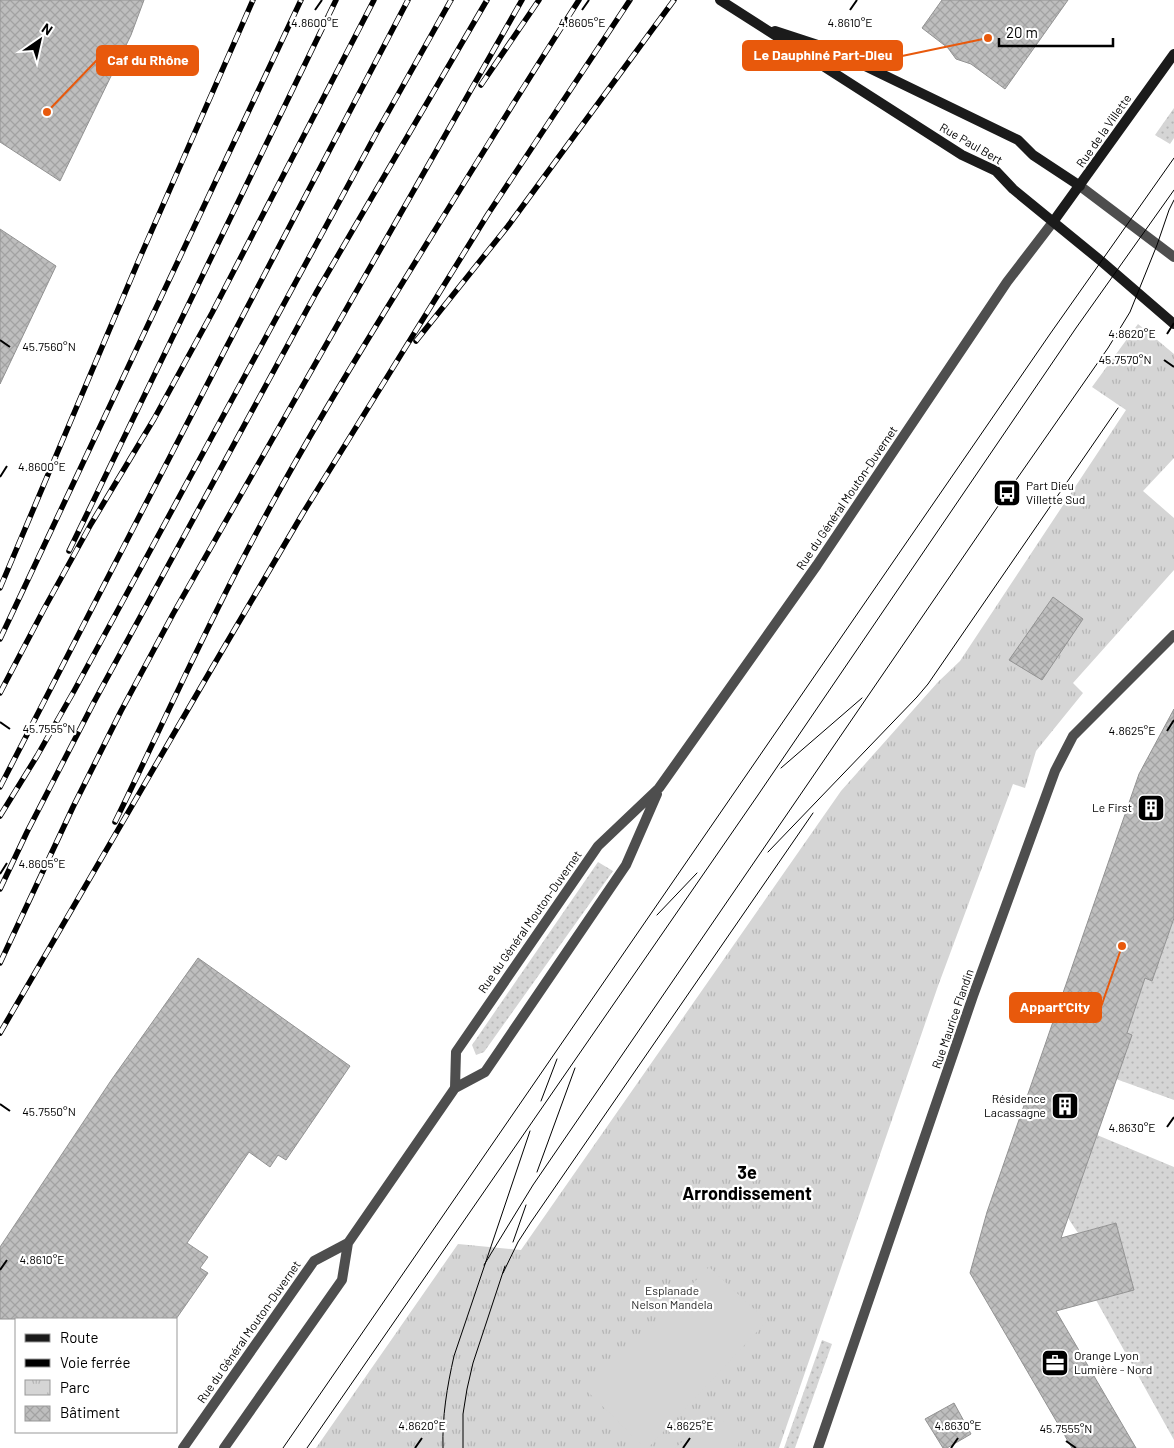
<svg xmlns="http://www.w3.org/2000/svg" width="1174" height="1448" font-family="Barlow,sans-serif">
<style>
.grass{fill:url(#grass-dots)}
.park{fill:url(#park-tufts)}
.pitch{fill:#d5d5d5}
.building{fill:url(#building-cross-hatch);stroke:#929292}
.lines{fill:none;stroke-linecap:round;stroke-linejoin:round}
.street{stroke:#4e4e4e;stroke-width:10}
.secondary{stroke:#1b1b1b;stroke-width:10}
.tram{stroke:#000;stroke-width:1}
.rail-casing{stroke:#000;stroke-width:5.5}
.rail{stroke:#fff;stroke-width:4;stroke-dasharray:11;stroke-linecap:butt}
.ticks{fill:none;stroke:#000;stroke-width:2}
.labels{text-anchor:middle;stroke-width:4.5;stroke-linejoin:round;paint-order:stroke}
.street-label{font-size:12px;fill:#000;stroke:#fff}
.poi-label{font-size:12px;fill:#000;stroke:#fff;text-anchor:start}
.park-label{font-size:12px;fill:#2c2c2c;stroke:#fff}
.district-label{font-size:18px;font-weight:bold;fill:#000;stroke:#fff}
.ticks-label{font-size:12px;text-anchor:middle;fill:#000;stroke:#fff;stroke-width:4.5;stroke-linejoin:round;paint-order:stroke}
.leader{fill:none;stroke:#e8590c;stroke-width:2}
.callout-dot{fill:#e8590c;stroke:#fff;stroke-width:2}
.callout{fill:#e8590c;stroke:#e8590c;stroke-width:2}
.callout-label{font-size:14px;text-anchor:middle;font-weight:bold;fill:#fff}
</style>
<defs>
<pattern id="grass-dots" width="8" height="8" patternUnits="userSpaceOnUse" patternTransform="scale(1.25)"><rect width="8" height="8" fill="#d5d5d5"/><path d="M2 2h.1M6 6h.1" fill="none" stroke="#b5b5b5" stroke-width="1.8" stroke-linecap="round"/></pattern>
<pattern id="park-tufts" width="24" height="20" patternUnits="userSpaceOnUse" patternTransform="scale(1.25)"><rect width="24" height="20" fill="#d5d5d5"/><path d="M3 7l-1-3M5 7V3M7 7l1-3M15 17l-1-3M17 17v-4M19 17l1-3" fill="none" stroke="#b5b5b5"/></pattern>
<pattern id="building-cross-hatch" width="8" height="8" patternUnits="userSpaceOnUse" patternTransform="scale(1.25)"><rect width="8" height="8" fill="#bebebe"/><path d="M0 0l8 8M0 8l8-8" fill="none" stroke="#a2a2a2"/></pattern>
</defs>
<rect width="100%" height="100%" fill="#fff"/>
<!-- grass -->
<path class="grass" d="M1174 108V138L1170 144 1155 135Z
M598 862 613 871 484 1052 476 1055 472 1045Z
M1174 918V1100L1116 1079 1131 1035 1122 1032 1139 997 1145 978 1152 980Z
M1097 1135 1174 1167V1440L1096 1300 1134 1290 1116 1223 1078 1233 1068 1218Z
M822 1340 832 1344 795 1448H784Z"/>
<!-- park -->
<path class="park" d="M1138 324 1174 354V458L1143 491 1174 518V570L1073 683 1083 693 1036 751 1025 788 1013 784 938 986 779 1448H316L458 1244 521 1250 841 791 938 682 960 661 1126 410 1092 387Z"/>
<!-- pitch -->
<path class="pitch" d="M709 1267 767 1321 648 1448H645L587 1391Z
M726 1421 739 1431 738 1448H675L703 1424Z"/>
<!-- building -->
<path class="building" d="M0 0H144L131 35 60 181 0 142Z
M942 0H1068L1005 89 971 64 956 59 948 48 922 28Z
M0 229 56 266 0 384Z
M1053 597 1083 619 1042 680 1009 660Z
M1174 709V918L1152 981 1145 978 1127 1033 1132 1035 1061 1238 1116 1223 1134 1290 1056 1311 1136 1448H1072L970 1273 987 1212 1139 774Z
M198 958 350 1066 286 1160 278 1155 270 1167 249 1152 187 1243 208 1257 200 1268 208 1273 176 1319H0V1247L112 1079Z
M954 1403 971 1434 947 1448H943L925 1419Z"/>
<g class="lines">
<!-- street -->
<path class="street" d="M1080 186 1174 257
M455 1088 456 1052 598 846 659 788 817 565 1007 282 1053 222
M183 1448 314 1261 348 1243
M224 1448 342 1280 348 1243 455 1088 485 1072 626 865 657 794
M818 1448 973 996 1055 771 1073 736 1174 635"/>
<!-- secondary -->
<path class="secondary" d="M720 0 962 155 996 171 1013 189 1101 261 1174 324
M775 31 830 49 1018 140 1033 155 1080 186
M1053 222 1174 54"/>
<!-- tram -->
<path class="tram" d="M781 768 862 698
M768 852 917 697 928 684 1118 408
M657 915 697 873
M541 1101 557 1059
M537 1172 575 1068
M513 1242 526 1205
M484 1265 533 1185 1007 493 1108 348 1130 312 1157 245 1169 210 1174 200
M503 1273 518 1242 531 1222 813 813
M283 1448 1050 334 1174 158
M307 1448 758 795 1076 328 1174 190
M443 1448C442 1417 447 1387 454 1356L530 1131
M463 1448V1414L467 1389 473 1363 505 1266"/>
<!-- rail casing -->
<g class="rail-casing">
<path id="rail" d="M481 85 539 0
M416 341 508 226 674 0
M69 551 336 0
M0 588 141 255 253 0
M0 639 301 0
M0 693 44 609 91 524 154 419 212 313 374 0
M0 787 227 346 408 0
M0 816 37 756 74 691 377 132 451 0
M115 822C160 730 202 636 250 545 297 455 350 368 403 282 461 188 519 93 579 0
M0 889 27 832 94 702 316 293 487 0
M0 963 73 807 121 711 173 614 522 0
M0 1033 212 668 303 513 488 214 630 0"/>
</g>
<!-- rail -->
<use href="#rail" class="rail"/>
</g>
<!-- ticks -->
<path class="ticks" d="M315 10 322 0M582 10 589 0M850 10 857 0M1167 334 1174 323M0 340 10 347M1164 360 1174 367M0 477 7 466M0 722 10 729M1167 731 1174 720M0 874 7 863M0 1104 10 1111M1167 1127 1174 1117M0 1270 7 1260M1066 1441 1076 1448M415 1448 422 1438M683 1448 690 1438M951 1448 958 1438"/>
<!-- icons -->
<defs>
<g id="bus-square" transform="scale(1.4375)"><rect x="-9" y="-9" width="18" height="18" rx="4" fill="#000" stroke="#fff"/><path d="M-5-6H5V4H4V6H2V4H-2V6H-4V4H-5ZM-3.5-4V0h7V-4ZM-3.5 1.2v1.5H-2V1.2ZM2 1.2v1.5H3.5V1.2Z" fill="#fff"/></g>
<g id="building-square" transform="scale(1.4375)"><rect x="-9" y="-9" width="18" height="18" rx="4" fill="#000" stroke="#fff"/><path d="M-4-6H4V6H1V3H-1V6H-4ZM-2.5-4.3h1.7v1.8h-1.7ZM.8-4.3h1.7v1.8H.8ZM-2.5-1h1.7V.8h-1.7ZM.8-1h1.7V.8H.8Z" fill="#fff"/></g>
<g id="office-square" transform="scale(1.4375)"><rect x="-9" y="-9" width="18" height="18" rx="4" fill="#000" stroke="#fff"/><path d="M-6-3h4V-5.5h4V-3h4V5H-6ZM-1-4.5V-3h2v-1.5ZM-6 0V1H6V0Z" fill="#fff"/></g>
</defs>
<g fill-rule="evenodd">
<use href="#bus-square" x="1007" y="493"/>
<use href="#building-square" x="1151" y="808"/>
<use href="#building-square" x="1065" y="1106"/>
<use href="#office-square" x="1055" y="1363"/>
</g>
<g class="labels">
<!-- street labels -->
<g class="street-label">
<text transform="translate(1104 131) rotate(-55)" y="4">Rue de la Villette</text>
<text transform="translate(971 144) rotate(30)" y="4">Rue Paul Bert</text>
<text transform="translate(847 498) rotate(-56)" y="4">Rue du Général Mouton-Duvernet</text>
<text transform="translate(530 922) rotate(-55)" y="4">Rue du Général Mouton-Duvernet</text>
<text transform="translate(953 1019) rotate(-71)" y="4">Rue Maurice Flandin</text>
<text transform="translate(249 1332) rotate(-55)" y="4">Rue du Général Mouton-Duvernet</text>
</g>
<!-- poi labels -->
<g class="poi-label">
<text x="1026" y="490">Part Dieu<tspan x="1026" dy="14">Villette Sud</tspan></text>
<text x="1132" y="812" text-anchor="end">Le First</text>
<text x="1046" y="1103" text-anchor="end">Résidence<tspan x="1046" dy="14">Lacassagne</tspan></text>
<text x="1074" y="1360">Orange Lyon<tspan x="1074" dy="14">Lumière - Nord</tspan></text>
</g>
<!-- park labels -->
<g class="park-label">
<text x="672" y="1295">Esplanade<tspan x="672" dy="14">Nelson Mandela</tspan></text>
</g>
<!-- district labels -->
<g class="district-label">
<text x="747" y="1179">3e<tspan x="747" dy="21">Arrondissement</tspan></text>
</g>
</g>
<g class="ticks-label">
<text x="582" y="27">4.8605°E</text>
<text x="850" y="27">4.8610°E</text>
<text x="315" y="27">4.8600°E</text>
<text x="1132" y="338">4.8620°E</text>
<text x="49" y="351">45.7560°N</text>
<text x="1125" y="364">45.7570°N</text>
<text x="42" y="471">4.8600°E</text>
<text x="49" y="733">45.7555°N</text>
<text x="1132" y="735">4.8625°E</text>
<text x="42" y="868">4.8605°E</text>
<text x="49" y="1116">45.7550°N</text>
<text x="1132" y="1132">4.8630°E</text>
<text x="42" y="1264">4.8610°E</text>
<text x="422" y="1430">4.8620°E</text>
<text x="690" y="1430">4.8625°E</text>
<text x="958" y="1430">4.8630°E</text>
<text x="1066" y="1433">45.7555°N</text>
</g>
<!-- callouts -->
<path class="leader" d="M988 38L902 56M47 112L97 60M1122 946L1101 1007"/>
<g class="callout-dot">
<circle cx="988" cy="38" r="5"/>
<circle cx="47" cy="112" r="5"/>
<circle cx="1122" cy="946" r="5"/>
</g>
<g class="callout">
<rect x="743" y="41" width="159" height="29" rx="5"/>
<rect x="97" y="46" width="101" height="29" rx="5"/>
<rect x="1010" y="993" width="91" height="29" rx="5"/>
</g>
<g class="callout-label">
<text x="823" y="60">Le Dauphiné Part-Dieu</text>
<text x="148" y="65">Caf du Rhône</text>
<text x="1055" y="1012">Appart'City</text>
</g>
<!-- legend -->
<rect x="15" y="1318" width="162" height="115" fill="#ffffff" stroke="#999999"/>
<rect x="25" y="1334" width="25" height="8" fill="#1b1b1b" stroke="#999999"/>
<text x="60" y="1343" font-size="15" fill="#000000">Route</text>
<rect x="25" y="1359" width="25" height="8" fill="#000000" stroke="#999999"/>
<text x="60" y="1368" font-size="15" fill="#000000">Voie ferrée</text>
<rect x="25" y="1380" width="25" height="15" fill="url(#park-tufts)" stroke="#999999"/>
<text x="60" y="1393" font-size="15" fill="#000000">Parc</text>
<rect x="25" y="1406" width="25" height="15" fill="url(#building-cross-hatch)" stroke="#999999"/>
<text x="60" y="1418" font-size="15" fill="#000000">Bâtiment</text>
<!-- north arrow -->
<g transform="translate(40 40) rotate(34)" stroke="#ffffff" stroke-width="4" paint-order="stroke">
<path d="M0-4L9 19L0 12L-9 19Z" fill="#000000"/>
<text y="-8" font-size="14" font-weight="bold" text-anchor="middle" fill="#000000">N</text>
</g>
<!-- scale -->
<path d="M999 38v8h114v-8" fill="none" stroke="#000000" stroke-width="2.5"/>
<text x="1006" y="38" font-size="15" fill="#000000" stroke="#ffffff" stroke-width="4" paint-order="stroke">20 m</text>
</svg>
